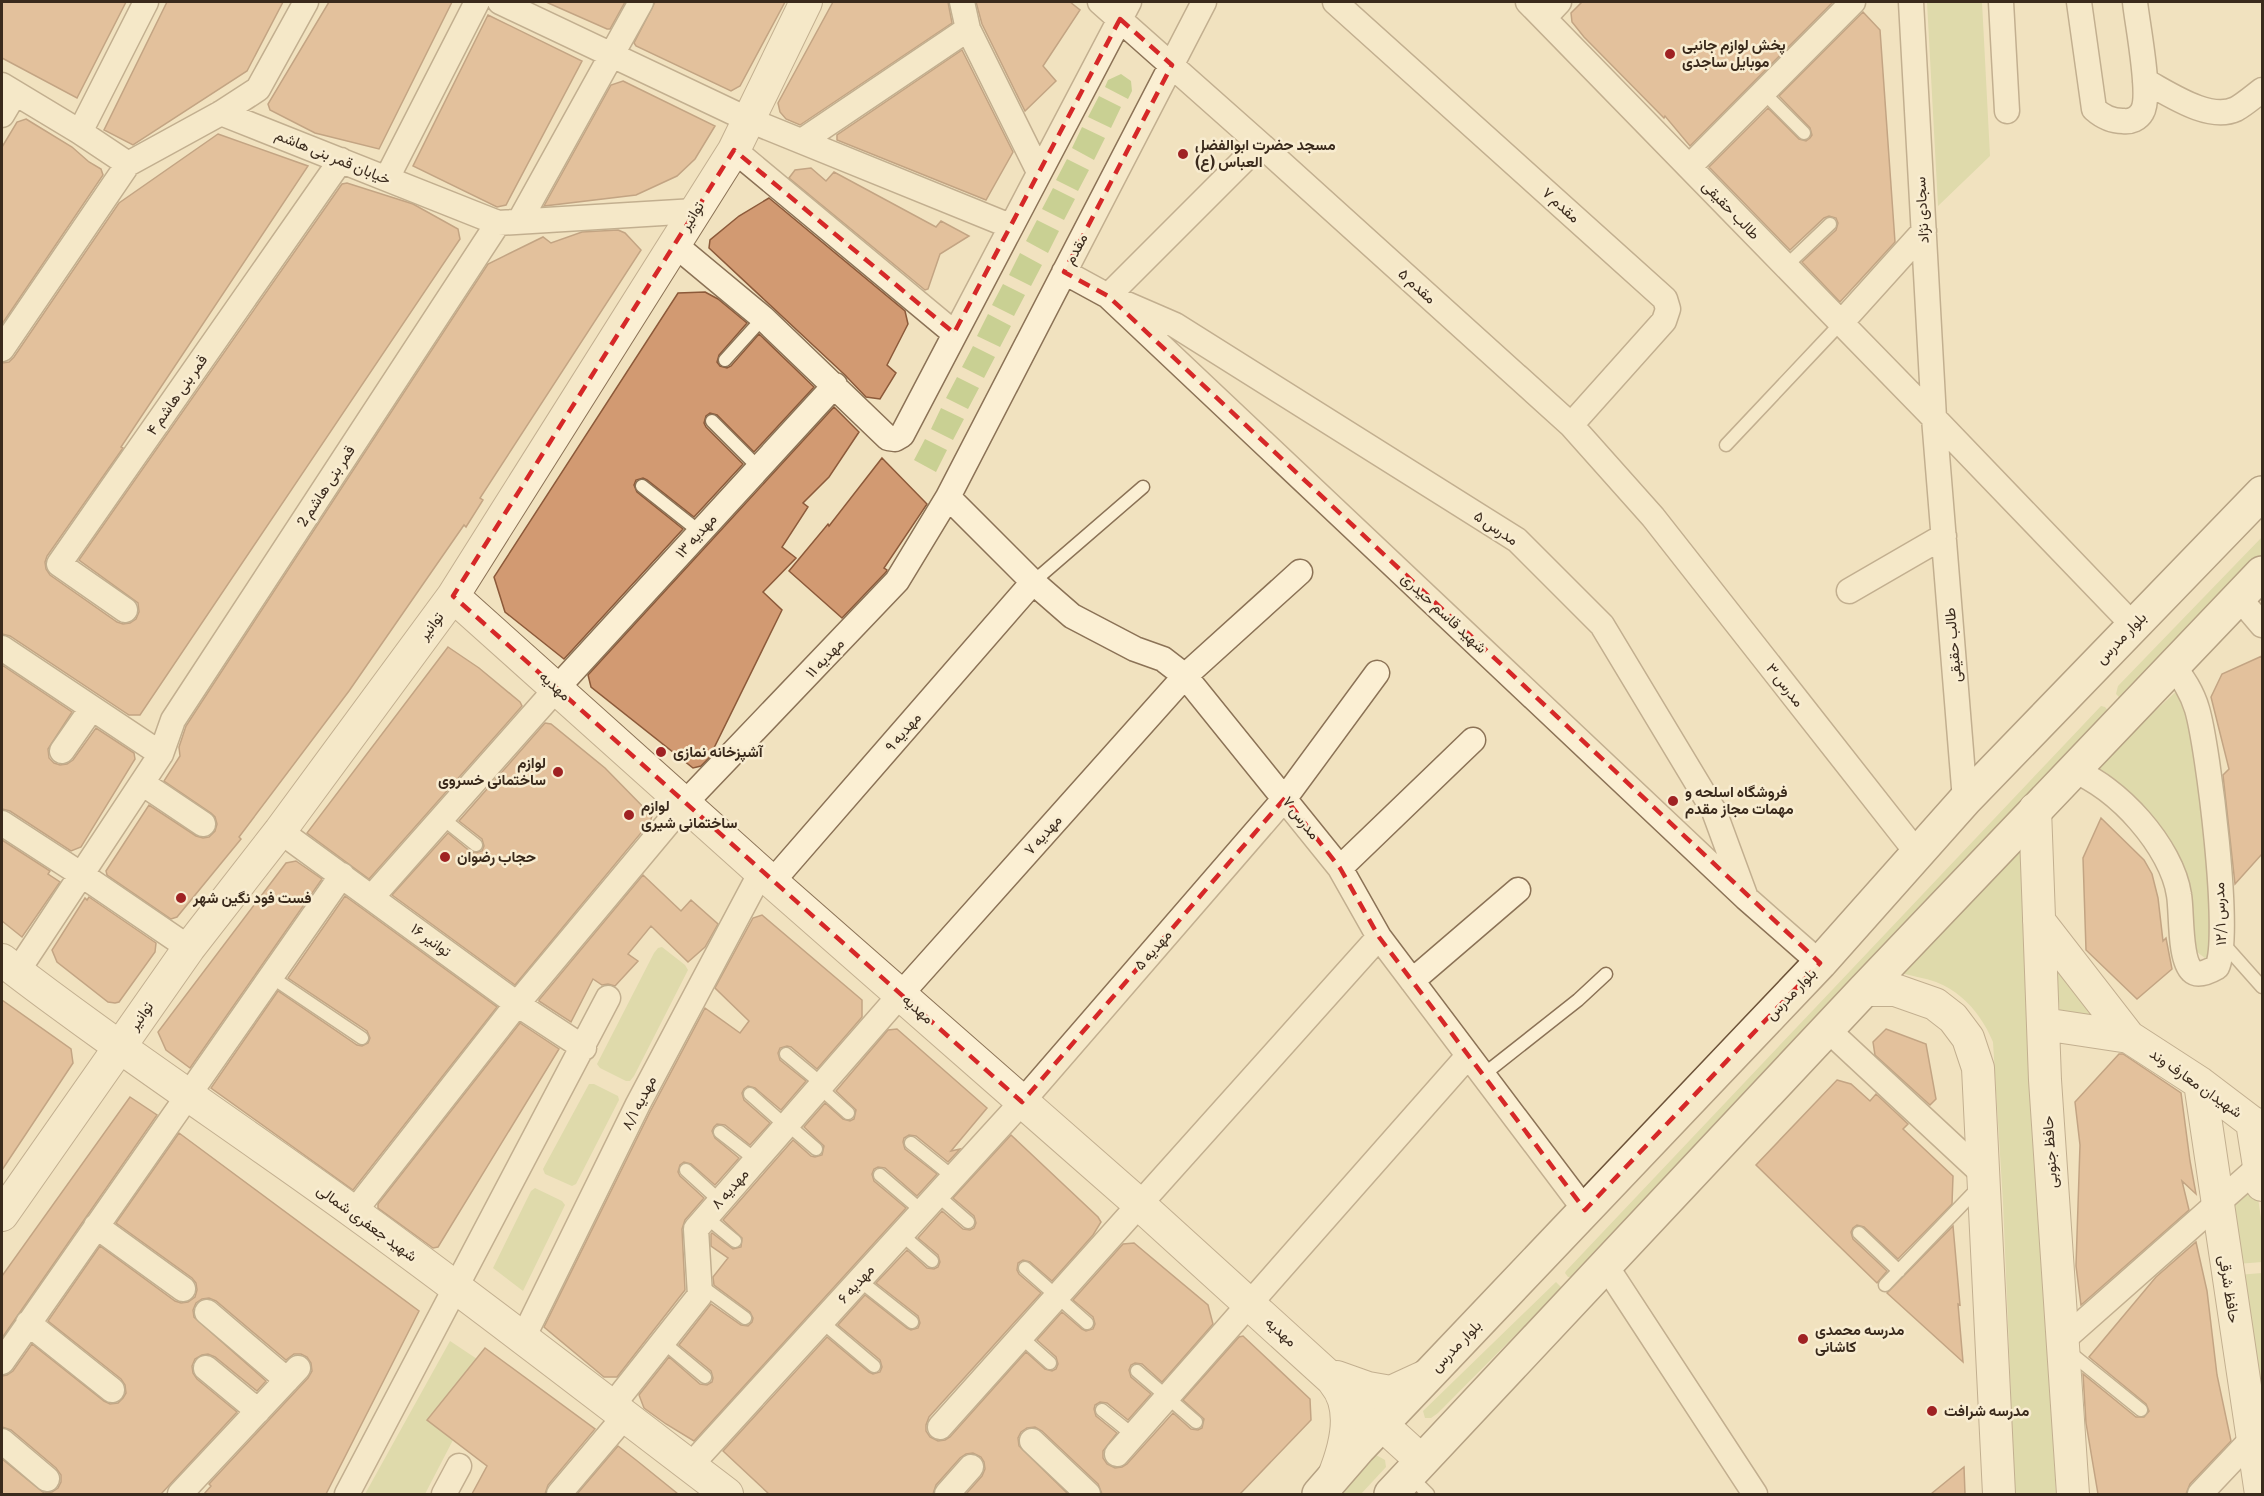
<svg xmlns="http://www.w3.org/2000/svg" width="2264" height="1496" font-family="Literata,Vazirmatn,serif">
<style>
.green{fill:#c9d093}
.building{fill:#d29a72;stroke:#8c5a3a;stroke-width:1.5}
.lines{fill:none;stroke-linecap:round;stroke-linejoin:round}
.service-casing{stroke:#8b7256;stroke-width:15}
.minor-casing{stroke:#8b7256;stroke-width:27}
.tertiary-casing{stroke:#8b7256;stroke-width:34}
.secondary-casing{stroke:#6d5339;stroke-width:36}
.service{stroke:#fbefd3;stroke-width:12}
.minor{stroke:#fbefd3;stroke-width:24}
.tertiary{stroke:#fbefd3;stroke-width:32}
.secondary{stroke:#fbefd3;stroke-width:33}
.marked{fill:none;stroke:#d62828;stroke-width:4.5;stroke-dasharray:12 8;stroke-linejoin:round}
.poi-dot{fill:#9f2223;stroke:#f8ecd0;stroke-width:2}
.labels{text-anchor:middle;stroke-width:5;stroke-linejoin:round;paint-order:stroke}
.poi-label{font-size:15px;font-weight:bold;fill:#3a2a1c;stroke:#f8ecd0;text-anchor:start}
.street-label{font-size:15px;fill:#3a2a1c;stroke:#f8ecd0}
</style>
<rect width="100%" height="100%" fill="#f1e2bf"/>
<!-- green -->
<path class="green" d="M1927 2H1982L1990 156 1938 206Z
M1121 74 1131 81 1132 91 1128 99 1105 87 1108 80Z
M1099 96 1121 107 1111 128 1088 117Z
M1082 127 1105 138 1094 160 1072 148Z
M1067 159 1089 170 1078 191 1056 180Z
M1053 188 1075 199 1064 220 1042 209Z
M1037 220 1059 231 1048 253 1026 241Z
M1020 253 1042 265 1031 286 1009 275Z
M1003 284 1025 295 1014 316 992 305Z
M988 314 1011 326 1000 347 977 336Z
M973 346 995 357 984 378 962 367Z
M957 377 979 388 968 409 946 398Z
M941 408 964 419 953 440 931 429Z
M925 439 947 450 936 472 914 460Z
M2262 537V558L2122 700 2116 694 2118 686Z
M2182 686 2190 701 2216 936 2209 961 2197 952 2192 944 2185 907 2094 768Z
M2101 706 2105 707 2110 713 2108 720 1571 1277H1568L1565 1273 1566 1271Z
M2021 849 2051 1403 2056 1494H2015L2003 1202 1993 1042C1982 1016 1964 993 1936 982 1925 978 1912 976 1900 973Z
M662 947 685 965 688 970 634 1076 630 1081H626L600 1068 597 1064 654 953 658 948Z
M2054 952 2104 1019 2061 1021Z
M589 1084H594L618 1096 619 1100 576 1184 572 1186 545 1174 543 1169Z
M2255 1178 2262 1225V1262L2237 1264 2229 1235 2235 1197Z
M535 1188 562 1201 565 1205 523 1291 493 1268 531 1191Z
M2262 1273V1417L2238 1275Z
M1556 1282 1561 1287 1560 1290 1438 1413 1431 1418H1425L1423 1411Z
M450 1341 477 1359 453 1440 425 1494H365Z
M1376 1455 1385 1460 1386 1467 1361 1494H1338Z"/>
<!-- building -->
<path class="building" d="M2 2H126L77 98 2 58Z
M167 2H283L247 71 133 145 104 130Z
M329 2H452L379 149 315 133 270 110 268 104Z
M546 2H625L610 29H607Z
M655 2H785L740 86 731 91 636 46 634 43Z
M833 2H948L952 23 800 125 786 119 780 112 778 103Z
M976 2H1070L1080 10 1043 66 1056 81 1025 111 982 24Z
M1582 2H1833L1690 146 1665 116 1664 118 1584 37 1572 22 1571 13Z
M1863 12 1880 30 1895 242 1840 302 1802 262 1836 230 1838 223 1836 218 1829 216 1824 218 1790 250 1709 167 1768 108 1799 139 1806 141 1810 138 1812 135 1810 128 1779 96Z
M488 15 582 61 506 205 497 207 413 166Z
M962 50 1013 152 986 200 837 140V135Z
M623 81 715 126 695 159 677 176 636 195 544 206 611 85Z
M26 119 72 147 89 162 101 169 103 175 2 324V147L17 122Z
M218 134 308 166 121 447 123 448 47 556 45 562 46 569 50 575 117 622 123 624 130 623 136 619 139 612 138 603 79 560 342 184 347 183 413 204 458 229 460 239 140 715H129L10 636 2 634V363L9 362 14 357 119 203Z
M811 168 826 181 834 172 936 227 941 221 969 236 940 254 928 289 925 290 789 178 795 170Z
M769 198 905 311 908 324 887 365 896 373 880 399 866 397 845 375 709 248 710 240 739 216Z
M618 230 625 233 641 250 480 498 483 500 466 527 464 525 349 691 239 837 241 839 177 917 171 919 107 875 106 871 149 805 196 836 203 838 209 837 215 831 217 824 215 817 211 813 164 781 180 756 179 747 186 726 488 264 543 237 551 243 582 232Z
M705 292 718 299 747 323 719 355 717 362 720 366 727 368 731 366 759 334 814 387 754 452 717 415 710 413 706 416 704 423 706 427 743 464 694 517 647 480 643 478 636 480 634 485 637 492 683 529 564 659 505 612 494 577 678 293Z
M834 407 859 432 829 477 803 503 808 507 782 547 796 558 763 592 782 610 709 758 701 766 693 768 591 687 588 675Z
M882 458 927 504 884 568 887 570 886 572 842 618 789 571 828 524 829 526Z
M448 647 479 668 520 702 522 706 369 879 307 833Z
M2262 656V854L2235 884 2223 775 2229 769 2211 697 2222 674Z
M2 665 72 712 48 749 49 758 54 763 60 765 67 764 73 760 96 728 134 753 135 759 81 847 71 851 10 811 2 809Z
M545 723 551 724 605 768 652 816 650 822 515 985 392 895 448 833 471 852 475 853 482 851 484 846 482 839 459 821Z
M2101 818 2144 860 2152 874 2158 898 2163 941 2166 938 2172 969 2137 999 2086 950 2083 858Z
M2 840 50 871 48 874 60 882 22 937 2 921Z
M296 861 322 879 190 1068 166 1050 158 1032 286 863Z
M643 875 681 911 691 900 718 924 705 947 688 962 651 926 628 954 638 961 615 986 608 984 602 985 593 979 571 1022 539 1001V1000Z
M345 896 497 1007 353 1190 211 1088 278 991 357 1045 362 1046 368 1043 370 1038 367 1031 288 978Z
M89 897 156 943 155 952 119 1002 115 1003 108 1002 57 962 52 950 85 898 87 900Z
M762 915 862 1000V1017L817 1069 791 1047 787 1046 780 1048 778 1053 780 1060 806 1081 781 1110 755 1088 748 1086 744 1089 742 1093 744 1100 770 1123 750 1145 725 1125 717 1124 714 1127 712 1131 715 1138 739 1158 715 1185 691 1164 684 1162 680 1165 678 1172 680 1176 704 1198 685 1220 682 1229 685 1290 617 1377H604L544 1327 650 1112 705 1008 740 1033 749 1021 715 988 753 918Z
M2 1000 71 1049 73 1063 2 1170Z
M520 1023 559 1049 438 1247 433 1248 378 1208V1204Z
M897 1029 987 1108 951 1151 960 1149 948 1162 916 1136 909 1135 904 1138 903 1142 905 1149 937 1174 917 1196 885 1168 878 1167 874 1169 872 1174 874 1181 906 1208 694 1441 666 1424 644 1408 639 1395 669 1357 700 1384 707 1385 712 1382 713 1378 711 1371 679 1345 711 1304 741 1325 748 1326 752 1322 753 1318 750 1312 714 1285 713 1277 728 1258 711 1246V1234L712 1233 733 1249 741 1247 742 1238 723 1220 793 1140 811 1156 815 1157 822 1155 824 1146 804 1127 825 1103 843 1119 850 1121 854 1119 856 1110 836 1091 888 1030Z
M1886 1029 1926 1044 1936 1099 1930 1105 1875 1055 1873 1042Z
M2119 1054H2123L2181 1093 2190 1161 2196 1194 2182 1181 2189 1210 2081 1305 2076 1266 2080 1145 2075 1102Z
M1837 1080 1851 1084 1870 1101 1876 1094 1908 1124 1903 1129 1953 1176 1952 1204 1898 1259 1864 1227 1857 1225 1853 1228 1851 1232 1853 1239 1887 1271 1877 1283 1756 1165Z
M130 1097 157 1115 2 1338V1276Z
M179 1133 419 1311 326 1494H204L211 1486 209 1484 308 1378 312 1371 311 1363 307 1357 301 1354H294L286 1360 216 1301 209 1298 202 1299 196 1303 193 1310 194 1317 266 1381 257 1391 215 1357 208 1354 202 1355 195 1359 192 1366 193 1373 197 1379 237 1412 161 1494H2V1459L44 1493 52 1492 58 1488 61 1482V1475L56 1468 11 1430 2 1427V1376L7 1375 13 1371 32 1344 104 1401 110 1404 118 1403 123 1398 126 1393 125 1385 121 1379 48 1321 100 1246 175 1301 181 1303 188 1302 195 1297 197 1290 196 1283 192 1278 116 1223Z
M1011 1135 1098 1217 1101 1222 1093 1235 1052 1281 1030 1262 1023 1260 1018 1263 1017 1270 1019 1274 1041 1293 929 1417 926 1425V1431L930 1437 938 1441 945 1440 950 1437 1026 1352 1045 1369 1052 1371 1056 1369 1058 1364 1056 1357 1037 1340 1062 1312 1082 1329 1086 1331 1093 1329 1095 1324 1093 1317 1073 1300 1123 1244 1134 1243 1208 1305 1213 1324 1162 1382 1142 1364 1135 1363 1131 1365 1129 1370 1131 1377 1151 1394 1128 1420 1107 1403 1100 1402 1095 1405 1094 1409 1096 1416 1117 1433 1103 1451V1458L1107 1464 1115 1468 1122 1467 1127 1464 1173 1413 1191 1429 1198 1430 1202 1428 1204 1419 1183 1400 1239 1337 1243 1336 1310 1399 1311 1420 1240 1494H1102L1098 1484 1042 1431 1035 1427 1027 1428 1021 1432 1018 1438 1019 1446 1068 1494H966L982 1476 985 1469 984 1462 981 1457 973 1453 966 1454 960 1458 936 1485 933 1494H769L723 1451 827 1337 869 1372 873 1374 880 1372 882 1367 880 1360 838 1325 865 1295 907 1328 911 1330 918 1328 920 1323 918 1316 876 1283 907 1250 927 1268 934 1269 938 1267 940 1262 938 1255 918 1238 942 1211 963 1229 970 1230 974 1228 976 1223 974 1216 953 1198Z
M1953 1226 1960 1305 1958 1304 1963 1362 1887 1293Z
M2196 1242 2207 1291 2217 1375 2231 1441 2190 1484 2186 1494H2098L2086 1423 2083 1374 2136 1417H2144L2149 1411 2146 1404 2089 1357 2156 1277Z
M485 1348 595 1429 548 1485 545 1494H472L487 1466 427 1420Z
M618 1446 636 1460 678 1494H577Z
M1964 1467 1965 1494H1931Z"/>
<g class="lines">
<!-- service casing -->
<g class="service-casing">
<path id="service" d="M1763 92 1804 133
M1786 266 1830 224
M725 360 763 318
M712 421 759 468
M1726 445 1841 323
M642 486 700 532
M1033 582 1143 487
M442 818 476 845
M2222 942 2262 987
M270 976 362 1038
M786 1054 822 1084
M1483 1075 1578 1000 1606 974
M819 1087 848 1113
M750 1094 786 1126
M787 1124 816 1149
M720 1132 756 1160
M911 1143 953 1177
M686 1170 720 1201
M880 1175 922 1211
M937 1195 968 1222
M706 1217 735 1241
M1859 1233 1899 1271
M901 1234 932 1261
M1025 1268 1087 1323
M859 1280 912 1322
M700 1285 745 1318
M1885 1285 1978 1188
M822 1322 874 1366
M1021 1337 1050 1363
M663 1342 705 1377
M2068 1351 2141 1410
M1137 1371 1196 1422
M1102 1410 1133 1435
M1410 1476 1428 1494"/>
</g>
<!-- minor casing -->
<g class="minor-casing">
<path id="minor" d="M500 2 749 120 1010 226
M962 2 968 29 1039 172
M1100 2 1260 144 1571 425 1653 517 1918 854
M1335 2 1665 299 1668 309 1664 321 1571 425
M1528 2 1934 418 2133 625
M1911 2 1934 418 1965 800
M2001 2 2007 111
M2079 2 2094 109C2103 117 2111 121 2123 121 2131 122 2138 119 2142 112 2152 96 2137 23 2135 2
M1544 18 1559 2
M2145 81C2168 93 2209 122 2236 109 2245 104 2254 96 2262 90
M2 85 80 132 128 164
M221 113 498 223 695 211
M2 115 15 93
M80 132 146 2
M802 141 968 29
M1260 144 1108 296 1175 325 1517 540 1602 625 1714 811 1746 898
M734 150 954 333
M1689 167 1853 2
M387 178 477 2
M520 220 641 2
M674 244 763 318 888 438 895 439 902 435 1129 2
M1064 272 1108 296 1746 898 1820 963
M1841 323 1924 231
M2 349 128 164 221 113 258 89 306 2
M948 497 1033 582 1072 616 1135 649 1163 659 1185 676 1340 868 1379 937 1585 1210
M1849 591 1944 536
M2239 598 2262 625
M125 610 59 564 341 160
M2 648 161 754
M62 751 92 708
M2072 770C2117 786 2172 847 2179 895 2182 911 2179 959 2192 971 2198 977 2210 971 2217 967 2232 938 2208 746 2197 709 2192 692 2183 679 2173 665
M142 783 203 824
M2 823 82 875 189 948
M280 831 517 1004 584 1048
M1340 868 1473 740
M772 882 1033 582
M372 897 557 688 835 385
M17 972 161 754 173 720 498 223
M1412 981 1518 890
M1827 1029 1983 1174
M354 1212 517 1004 684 804 897 581 948 497 1204 2
M96 1226 183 1289
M1606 1266 1755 1494
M207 1312 287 1380
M28 1323 112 1390
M523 1338 638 1104 761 872
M2063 1340 2262 1164
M2 1362 342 875
M206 1368 258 1411
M612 1406 700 1295 696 1229 901 994 1185 676 1300 572
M940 1427 1379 937
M2 1441 47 1479
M1032 1441 1088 1494
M1117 1454 1468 1056
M690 1466 1022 1102 1285 798 1377 673
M180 1494 298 1368
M347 1494 608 998
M444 1494 459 1466
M559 1494 625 1416
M947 1494 971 1467
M2200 1494 2252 1439"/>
</g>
<!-- tertiary casing -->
<g class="tertiary-casing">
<path id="tertiary" d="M453 596 772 882 1139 1204 1422 1461
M2035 809 2045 1080 2073 1494
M2039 921 2129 1037 2200 1083 2262 1130
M2 960C116 1048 238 1128 355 1213 481 1304 603 1400 727 1494
M1864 990H1895L1935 1004 1953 1018 1968 1038 1978 1068 1999 1494
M2043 1024 2129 1037
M2200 1083 2261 1494
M2252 1122 2262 1185
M2 1215 189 948 280 831 453 596 734 150 806 2
M1337 1377 1368 1388 1391 1392 1428 1375
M1333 1478C1345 1449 1357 1409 1334 1382"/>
</g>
<!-- secondary casing -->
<g class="secondary-casing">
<path id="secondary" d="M1319 1494 1359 1448 1820 963 1965 800 2262 493
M1391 1494 1864 990 2262 573"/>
</g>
<!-- service -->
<use href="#service" class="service"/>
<!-- minor -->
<use href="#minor" class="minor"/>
<!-- tertiary -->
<use href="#tertiary" class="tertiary"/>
<!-- secondary -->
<use href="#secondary" class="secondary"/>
</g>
<!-- marked area -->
<path d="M0 0H2264V1496H0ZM1120 19 1172 65 1064 272 1108 296 1820 963 1585 1210 1379 937 1340 868 1285 798 1022 1102 453 596 734 150 954 333Z" fill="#f1e2bf" fill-opacity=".55" fill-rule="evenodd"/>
<path class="marked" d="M1120 19 1172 65 1064 272 1108 296 1820 963 1585 1210 1379 937 1340 868 1285 798 1022 1102 453 596 734 150 954 333Z"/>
<!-- markers -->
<g class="poi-dot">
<circle cx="1670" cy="54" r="6"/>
<circle cx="1183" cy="154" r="6"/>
<circle cx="661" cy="752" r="6"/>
<circle cx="558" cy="772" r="6"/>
<circle cx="1673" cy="801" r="6"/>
<circle cx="629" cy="815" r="6"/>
<circle cx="445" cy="857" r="6"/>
<circle cx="181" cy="898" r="6"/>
<circle cx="1803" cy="1339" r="6"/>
<circle cx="1932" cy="1411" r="6"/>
</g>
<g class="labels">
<!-- poi labels -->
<g class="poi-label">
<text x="1682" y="50">پخش لوازم جانبی<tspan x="1682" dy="17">موبایل ساجدی</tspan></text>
<text x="1195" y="150">مسجد حضرت ابوالفضل<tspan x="1195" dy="17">العباس (ع)</tspan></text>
<text x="673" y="757">آشپزخانه نمازی</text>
<text x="546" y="768" text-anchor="end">لوازم<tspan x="546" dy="17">ساختمانی خسروی</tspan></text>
<text x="1685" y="797">فروشگاه اسلحه و<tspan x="1685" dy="17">مهمات مجاز مقدم</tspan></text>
<text x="641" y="811">لوازم<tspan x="641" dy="17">ساختمانی شیری</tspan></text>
<text x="457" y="862">حجاب رضوان</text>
<text x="193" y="903">فست فود نگین شهر</text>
<text x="1815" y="1335">مدرسه محمدی<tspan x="1815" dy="17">کاشانی</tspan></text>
<text x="1944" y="1416">مدرسه شرافت</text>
</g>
<!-- street labels -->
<g class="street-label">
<text transform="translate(333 157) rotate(22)" y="5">خیابان قمر بنی هاشم</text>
<text transform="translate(1561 205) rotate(42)" y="5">مقدم ۷</text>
<text transform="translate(1731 210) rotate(46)" y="5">طالب حقیقی</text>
<text transform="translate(1922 210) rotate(-93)" y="5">سجادی نژاد</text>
<text transform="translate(692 216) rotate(-58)" y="5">توانیر</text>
<text transform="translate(1076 249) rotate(-62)" y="5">مقدم</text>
<text transform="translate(1417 286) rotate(42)" y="5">مقدم ۵</text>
<text transform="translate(177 395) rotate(-55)" y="5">قمر بنی هاشم ۴</text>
<text transform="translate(326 486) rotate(-57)" y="5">قمر بنی هاشم 2</text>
<text transform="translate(1496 528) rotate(34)" y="5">مدرس ۵</text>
<text transform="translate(696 536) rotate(-48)" y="5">مهدیه ۱۳</text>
<text transform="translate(1444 613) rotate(43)" y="5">شهید قاسم حیدری</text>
<text transform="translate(431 626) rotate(-53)" y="5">توانیر</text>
<text transform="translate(2121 638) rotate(-46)" y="5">بلوار مدرس</text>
<text transform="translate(1953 645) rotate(-95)" y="5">طالب حقیقی</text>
<text transform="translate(825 658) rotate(-46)" y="5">مهدیه ۱۱</text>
<text transform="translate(1785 685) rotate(52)" y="5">مدرس ۳</text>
<text transform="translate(555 686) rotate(42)" y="5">مهدیه</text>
<text transform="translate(903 732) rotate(-49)" y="5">مهدیه ۹</text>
<text transform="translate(1301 818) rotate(52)" y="5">مدرس ۷</text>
<text transform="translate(1043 835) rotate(-48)" y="5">مهدیه ۷</text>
<text transform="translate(2220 914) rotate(-92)" y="5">مدرس ۱۲/۱</text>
<text transform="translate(431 940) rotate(36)" y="5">توانیر ۱۶</text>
<text transform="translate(1153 950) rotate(-49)" y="5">مهدیه ۵</text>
<text transform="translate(1791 994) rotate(-46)" y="5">بلوار مدرس</text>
<text transform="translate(918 1009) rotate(42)" y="5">مهدیه</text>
<text transform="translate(141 1016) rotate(-55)" y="5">توانیر</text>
<text transform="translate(2196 1083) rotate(35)" y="5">شهیدان معارف وند</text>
<text transform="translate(639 1103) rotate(-63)" y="5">مهدیه ۸/۱</text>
<text transform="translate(2050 1152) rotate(-94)" y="5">حافظ جنوبی</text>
<text transform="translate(730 1189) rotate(-49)" y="5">مهدیه ۸</text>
<text transform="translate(367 1223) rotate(36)" y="5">شهید جعفری شمالی</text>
<text transform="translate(856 1284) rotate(-48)" y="5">مهدیه ۶</text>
<text transform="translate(2229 1289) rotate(81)" y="5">حافظ شرقی</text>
<text transform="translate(1281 1332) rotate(42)" y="5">مهدیه</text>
<text transform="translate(1456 1346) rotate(-46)" y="5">بلوار مدرس</text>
</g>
</g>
<!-- border -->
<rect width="2264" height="1496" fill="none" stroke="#3a2a1c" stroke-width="6"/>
</svg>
